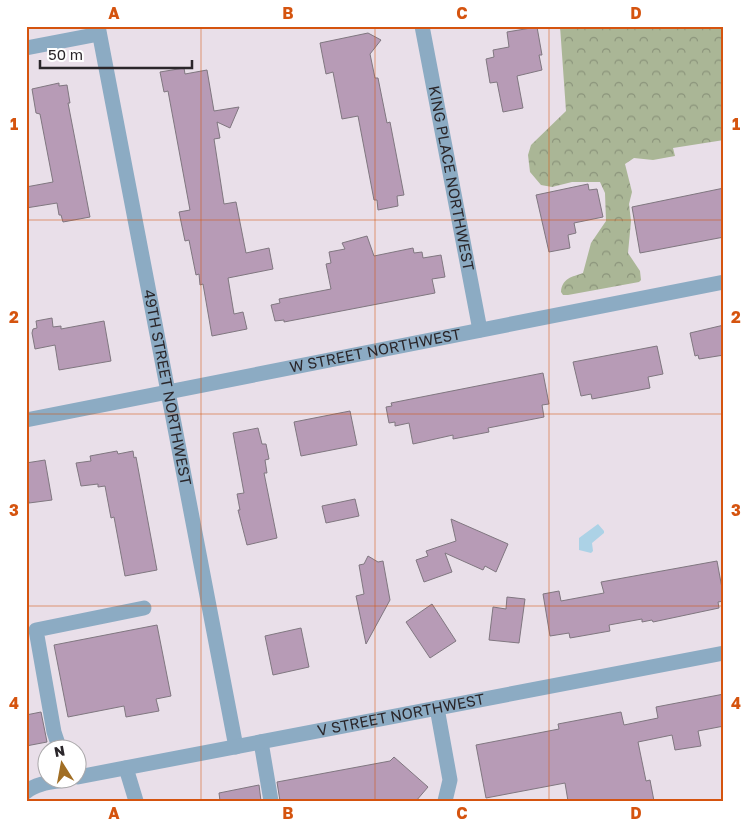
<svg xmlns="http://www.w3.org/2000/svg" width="750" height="827" font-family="'Golos Text',sans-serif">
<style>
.forest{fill:url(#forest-crowns)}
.water{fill:#acd2e6}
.building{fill:#b79bb6;stroke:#807780}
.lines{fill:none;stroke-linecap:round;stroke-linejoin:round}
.minor{stroke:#8cabc3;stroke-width:15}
.grid{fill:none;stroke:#d5540f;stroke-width:1;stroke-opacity:0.55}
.labels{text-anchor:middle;stroke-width:4;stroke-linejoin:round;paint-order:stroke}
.street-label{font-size:15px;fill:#2a262a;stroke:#fff}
.neatline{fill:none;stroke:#d5540f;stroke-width:2}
.grid-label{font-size:16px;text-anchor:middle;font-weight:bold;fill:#d5540f}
</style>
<defs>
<pattern id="forest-crowns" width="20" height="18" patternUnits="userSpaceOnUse" patternTransform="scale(1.25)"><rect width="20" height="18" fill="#aab696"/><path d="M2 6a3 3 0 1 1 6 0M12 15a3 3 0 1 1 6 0" fill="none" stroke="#8b947b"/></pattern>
</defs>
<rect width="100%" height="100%" fill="#e9dfe9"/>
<!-- forest -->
<path class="forest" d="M560 26H724V140L673 148 675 156 653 160 634 158 625 164 632 192 629 204 631 221 628 253 640 271 641 280 639 282 568 295H563L561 292C562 278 572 277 583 273L591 243 606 221 605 193 600 182H572L552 187 541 185 530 172 528 155 531 145 566 111Z"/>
<!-- water -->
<path class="water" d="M598 524 604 531V533L592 543 593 551 591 553 579 550V538Z"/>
<!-- building -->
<path class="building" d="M537 27 542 55H539L542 70 517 76 523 108 503 112 497 82 490 83 486 59 494 57 493 50 509 47 507 32Z
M368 33 381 40 370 54 375 78H378L387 123 390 122 404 195 397 196 398 206 378 210 377 200H374L358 116 342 119 333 72 326 74 320 43Z
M184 68 185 74 207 70 214 111 239 107 230 128 217 122 220 138 214 139 224 204 236 202 246 253 269 248 273 269 228 278 234 314 243 312 247 329 212 336 203 284 200 285 199 274 196 275 189 240 185 241 179 212 190 210 168 91 164 92 160 72Z
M59 83V86L67 85 70 103H68L90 217 63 222 61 215H59L57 203 26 208V187L53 182 40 114 36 113 32 89Z
M588 184 589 190 597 189 603 217 574 223 576 233 568 235 570 248 549 252 536 195Z
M724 188V237L640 253 632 207Z
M367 236 374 256 413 248 414 253 422 252 423 258 441 255 445 277 432 279 435 293 284 322V320L275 321 271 305 280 303 279 299 331 289 326 264 331 263 329 252 345 249 342 243Z
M52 318 53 327 61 326V329L104 321 111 361 59 370 55 345 35 349 32 333 33 329 37 328 36 321Z
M724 325V355L699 359 698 355 695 356 690 333Z
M657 346 663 374 648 377 650 388 592 399 591 394 581 396 573 362Z
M543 373 549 404 542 405 544 417 488 428 489 432 453 439V435L413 444 409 423 395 426V422L389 423 386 407 392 406 391 403Z
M350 411 357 445 301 456 294 422Z
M258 428 262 444H266L269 459 265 460 267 473H264L277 538 247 545 238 510H240L237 494 244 493 233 433Z
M117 451 118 454 133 451 134 458 136 457 157 570 125 576 114 517 111 518 105 486 98 487V484L81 486 76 463 91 461 90 456Z
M45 460 52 500 29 503 26 487V463Z
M355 499 359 516 326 523 322 506Z
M451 519 508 544 496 572 485 566 483 570 445 553 452 572 424 582 416 560 428 556 426 551 456 541Z
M368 556 378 562 383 561 390 600 366 644 356 596 364 594 359 565 364 564Z
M717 561 724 599V601L718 602 719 608 653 622 652 620 642 622V619L609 625 610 631 570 638 569 633 550 636 543 594 559 591 561 601 604 593 601 582Z
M507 597 525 599 519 643 489 640 493 607 506 609Z
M432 604 456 641 430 658 406 622Z
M157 625 171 696 156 699 159 711 126 717 124 706 68 717 54 645Z
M301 628 309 667 273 675 265 636Z
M724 694V726L698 731 701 746 675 750 672 735 638 742 646 781 650 780 654 801H568L565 783 486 798 476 745 559 729 558 724 621 712 624 725 658 718 656 707Z
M41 712 47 742 26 746V715Z
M394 757 428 787 416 801H280L277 782 390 761Z
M259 785 261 801H220L219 793Z"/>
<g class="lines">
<!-- minor -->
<g class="minor">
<path id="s1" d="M98 26 236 747"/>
<path id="s2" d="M422 26 480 330"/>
<path d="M26 48 99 34"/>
<path id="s3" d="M26 420 724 282"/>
<path d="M437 708 450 780 445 801"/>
<path d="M261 742 271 801"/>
<path d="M60 750 54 732 36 630 144 608"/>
<path d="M126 768 136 801"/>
<path id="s4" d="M78 777 724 653"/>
<path d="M26 792C36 783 53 782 65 780"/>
</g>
</g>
<!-- grid -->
<path class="grid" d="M201 26V801M375 26V801M549 26V801M26 220H724M26 414H724M26 606H724"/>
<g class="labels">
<!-- street labels -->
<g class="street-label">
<text dy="5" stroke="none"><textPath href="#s2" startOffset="155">KING PLACE NORTHWEST</textPath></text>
<text dy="5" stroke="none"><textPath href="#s3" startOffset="356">W STREET NORTHWEST</textPath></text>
<text dy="5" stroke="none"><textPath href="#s1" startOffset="368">49TH STREET NORTHWEST</textPath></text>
<text dy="5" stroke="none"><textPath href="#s4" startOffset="329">V STREET NORTHWEST</textPath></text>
</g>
</g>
<!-- border -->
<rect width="750" height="827" fill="none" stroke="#ffffff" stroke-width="55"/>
<!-- north arrow -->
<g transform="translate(62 764) rotate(349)"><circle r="24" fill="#ffffff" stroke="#aaa8aa"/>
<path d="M0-4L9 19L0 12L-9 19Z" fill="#a16e24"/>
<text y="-8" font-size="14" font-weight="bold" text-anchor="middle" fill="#2a262a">N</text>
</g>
<!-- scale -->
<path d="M40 60v8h152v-8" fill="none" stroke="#2a262a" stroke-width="2.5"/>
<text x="48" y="60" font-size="15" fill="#2a262a" stroke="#ffffff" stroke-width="4" paint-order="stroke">50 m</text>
<rect x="28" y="28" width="694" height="772" class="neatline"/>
<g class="grid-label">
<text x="114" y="19">A</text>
<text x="288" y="19">B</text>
<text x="462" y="19">C</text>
<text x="636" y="19">D</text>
<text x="14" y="130">1</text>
<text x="736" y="130">1</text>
<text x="14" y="323">2</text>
<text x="736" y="323">2</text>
<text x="14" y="516">3</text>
<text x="736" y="516">3</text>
<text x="14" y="709">4</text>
<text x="736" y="709">4</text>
<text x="114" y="819">A</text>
<text x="288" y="819">B</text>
<text x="462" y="819">C</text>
<text x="636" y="819">D</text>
</g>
</svg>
